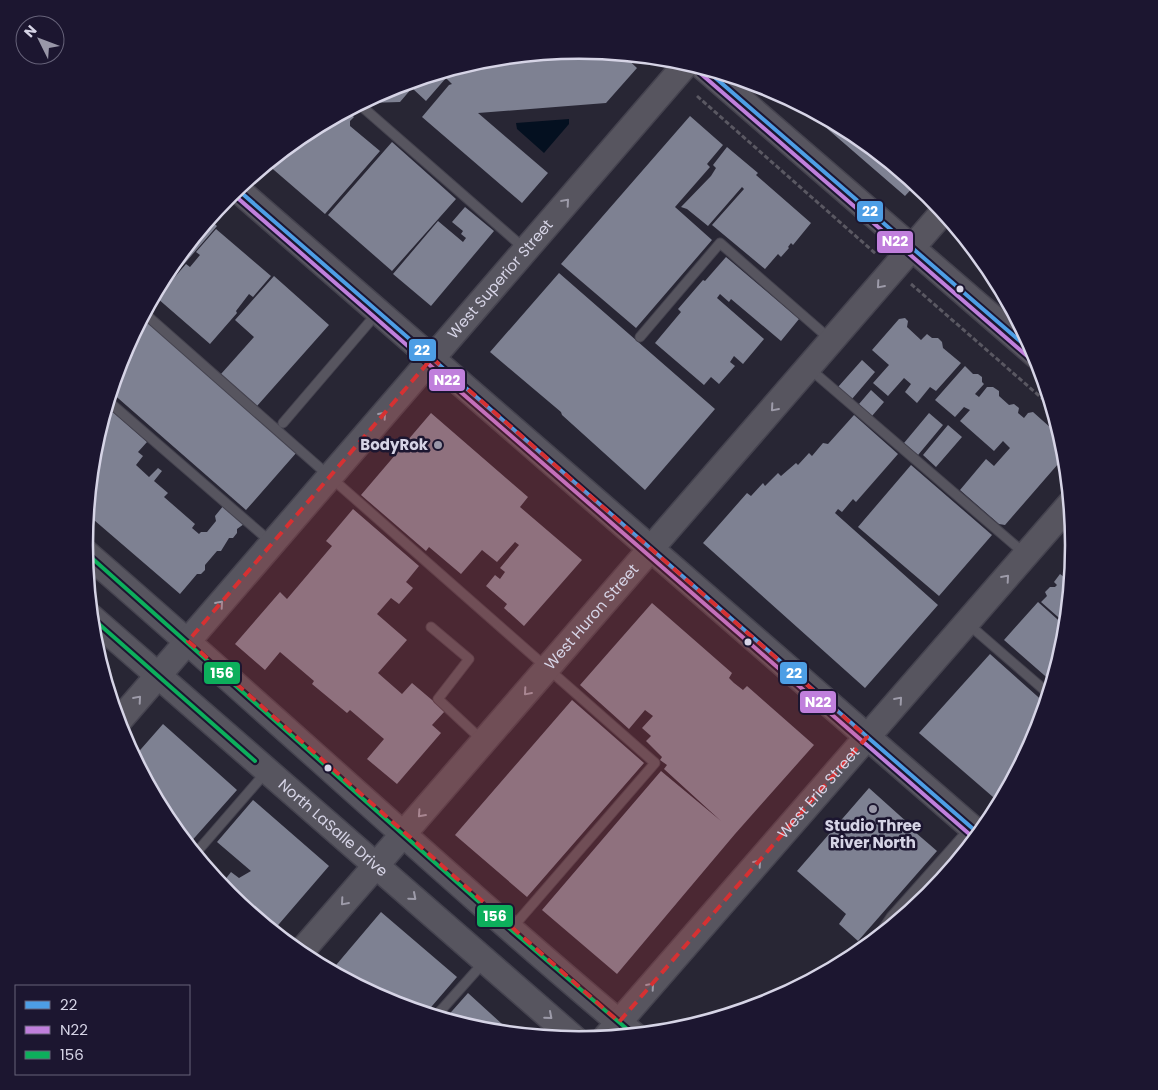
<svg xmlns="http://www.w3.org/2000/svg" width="1158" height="1090" font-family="Poppins,sans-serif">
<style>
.water{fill:#041020}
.building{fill:#7e8192}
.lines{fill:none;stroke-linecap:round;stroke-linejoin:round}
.lane-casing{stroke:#45434f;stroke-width:11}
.secondary-casing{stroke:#45434f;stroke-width:28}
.path{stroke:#5a5862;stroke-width:3;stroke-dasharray:5 2.5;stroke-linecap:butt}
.lane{stroke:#57555f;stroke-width:9}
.secondary{stroke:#57555f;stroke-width:25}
.bus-1-casing{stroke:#1c1630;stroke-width:8}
.bus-2-casing{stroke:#1c1630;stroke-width:8}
.bus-3-casing{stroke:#1c1630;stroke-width:8}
.bus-1{stroke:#4d9ee5;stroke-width:4}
.bus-2{stroke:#c07fdc;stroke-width:4}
.bus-3{stroke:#0daf5c;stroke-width:4}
.oneway{stroke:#9d9ba9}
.marked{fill:#d63132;fill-opacity:0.2;stroke:#d63132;stroke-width:4;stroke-dasharray:10 6;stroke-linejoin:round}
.bus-dot{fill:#d6d4e6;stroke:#1c1630;stroke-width:2}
.poi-dot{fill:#9997a8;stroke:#1c1630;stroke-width:2}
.labels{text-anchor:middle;stroke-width:5;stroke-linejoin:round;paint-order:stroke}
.street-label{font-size:15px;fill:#d6d4e6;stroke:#1c1630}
.poi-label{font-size:15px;font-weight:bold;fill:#d6d4e6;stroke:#1c1630;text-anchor:end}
.rim{fill:none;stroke:#d6d4e6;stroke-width:2.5}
.line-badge{stroke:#1c1630;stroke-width:2}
.badge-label{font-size:14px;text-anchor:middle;font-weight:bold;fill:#fff}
</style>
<rect width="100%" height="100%" fill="#282634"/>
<!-- water -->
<path class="water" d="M569 119V124L544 153 517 129 516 123Z"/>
<!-- building -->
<path class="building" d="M579 50 622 54 637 68 606 103 478 113 548 173 522 203 422 117 449 85 452 84 446 78 426 101 412 88 400 102 368 103 365 101 390 88 483 59Z
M801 106 854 134 916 184 905 196Z
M347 111 354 117 350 121V126L380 151 325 214 267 164 304 133Z
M690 116 723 145 707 164 710 167 675 207 712 240 636 328 561 264Z
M392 142 456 199 392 271 328 215Z
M727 147 758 173 756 175 811 223 793 245 791 243 788 247 789 248 781 257 778 254 765 269 712 225 744 189 742 187 708 226 687 209 681 207 711 176 716 168 713 165Z
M465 207 494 231 431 306 393 274 438 221 463 242 466 238 461 234 463 231 452 222Z
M209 219 217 226 179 270 171 271 161 281 168 270Z
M216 229 271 276 253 297 249 294 236 311 237 313 210 344 157 298 186 264 190 267 200 255 196 252Z
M967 241 987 265 986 266 962 245Z
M726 257 799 319 781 341 731 299 729 302 720 294 717 298 764 339 743 364 734 356 730 362 735 366 719 384 711 377 704 385 655 343 681 312 678 309 703 280 705 281Z
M559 273 715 409 645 490 562 415 561 412 490 352Z
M274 276 329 325 257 406 221 374 254 337 235 320Z
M142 317 297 452 246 510 111 392 122 355Z
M905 318 908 321 907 327 921 340 927 334 932 338H938L942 342 943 348 961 363 936 391 930 387 917 403 905 392 911 384 904 378 888 396 873 383 889 365 872 350 899 319Z
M862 360 875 372 852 399 838 387Z
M965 366 973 374H978L982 377V382L984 384 975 394 979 397 987 387H993L999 391V396L1009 405 1014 404 1019 408 1018 413 1024 418 1028 413 1033 412 1061 437 1065 449V456L1005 525 999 524 960 490 986 459 994 466 1010 448 1003 441 994 451 960 421 970 410 964 407 955 417 935 400Z
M871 390 884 402 872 416 859 404Z
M107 403 114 409 101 423Z
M113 412 147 442 138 452 143 456 136 465 149 477 158 468 162 471 154 481 168 493 164 497 195 524 192 528 199 534 201 532H207L216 521 215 516 224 505 244 524 237 529V533L233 538H229L221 551H217L205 565V570L201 574H197L180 594 87 514 94 448 98 434 102 429 100 427Z
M431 413 528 497 520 507 582 560 524 626 504 608 507 604 486 586 495 575 500 579 505 572 500 568 519 545 515 542 497 562 482 550 461 574 429 547 426 551 361 495Z
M929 413 943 425 918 455 904 443Z
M854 415 898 454 856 502 853 499 842 512 838 509 835 513 938 605 865 688 703 543 747 493 751 496 763 483 765 486 778 473 781 476 796 463 798 465 809 453 812 456 823 443 828 444Z
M948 425 962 437 936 467 923 455Z
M911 465 992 535 939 596 858 527Z
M353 509 419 566 406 582 413 588 399 604 391 598 377 614 407 640 378 673 402 694 412 683 445 711 432 725 441 733 397 784 367 759 384 739 350 710 347 713 312 684 314 681 280 652 265 670 235 644 280 592 287 599 332 546 326 541Z
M1072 568 1069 601 1066 624 1041 602 1047 596 1045 592 1050 587H1055L1057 585 1054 582 1060 574 1064 577Z
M1038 602 1066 627 1064 642 1052 682 1004 640Z
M652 603 732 673 729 678 734 683 743 690 747 686 814 745 735 834 617 974 542 910 661 771 721 821 664 769 667 765 660 760 662 757 646 741 651 736 642 728 653 716 645 710 629 729 580 685Z
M990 654 1046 704 1036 735 1003 796 993 797 919 733Z
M572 700 644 763 527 897 455 835Z
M163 724 237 790 188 845 167 820 134 757Z
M869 788 908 823V826L937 851 858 941 839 924 846 914 797 871Z
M253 800 329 866 273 931 225 890 229 885 224 881 231 872 239 878 251 871 217 842Z
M950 866 952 867 929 895 920 903Z
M381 912 457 977 426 1013 389 1002 331 971Z
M468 993 513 1034 482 1030 445 1019Z"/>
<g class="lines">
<!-- lane casing -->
<g class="lane-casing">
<path id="lane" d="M359 104 525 249
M144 313 655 763 512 928
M640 337 720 243 831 340
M810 369 1024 553
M108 401 272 543
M283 423 378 312
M967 623 1049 694
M431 627 469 659 438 699 482 740
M195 854 267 771
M882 933 883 929 891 917 971 827
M436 1016 484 962"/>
</g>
<!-- secondary casing -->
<g class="secondary-casing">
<g id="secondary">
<path d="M704 68 1037 356"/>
<path d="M237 189 979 834"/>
<path d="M85 552C269 711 447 878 634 1035"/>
<path id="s1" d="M91 617 576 1040"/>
<path id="s2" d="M118 722 687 63"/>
<path id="s3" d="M300 953 943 212"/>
<path id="s4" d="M606 1037 1070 504"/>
</g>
</g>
<!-- path -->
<path class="path" d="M653 57 659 62
M697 96 876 254
M911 284 1052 407"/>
<!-- lane -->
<use href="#lane" class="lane"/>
<!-- secondary -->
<use href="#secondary" class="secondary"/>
<!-- bus-1 casing -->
<g class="bus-1-casing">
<path id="bus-1" d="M704 68 1036 355
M237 189 979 834"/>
</g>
<!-- bus-2 casing -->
<g class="bus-2-casing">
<path id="bus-2" d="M700 73 1033 361
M233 194 975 839"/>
</g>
<!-- bus-3 casing -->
<g class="bus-3-casing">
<path id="bus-3" d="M85 552 495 916 634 1035
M91 617 255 761"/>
</g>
<!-- bus-1 -->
<use href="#bus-1" class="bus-1"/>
<!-- bus-2 -->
<use href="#bus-2" class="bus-2"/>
<!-- bus-3 -->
<use href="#bus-3" class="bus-3"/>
</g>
<!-- one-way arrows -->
<defs><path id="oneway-chevron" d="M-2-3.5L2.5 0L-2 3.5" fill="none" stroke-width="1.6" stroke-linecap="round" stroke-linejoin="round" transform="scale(1.25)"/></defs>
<g class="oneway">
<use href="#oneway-chevron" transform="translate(566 202) rotate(-49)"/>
<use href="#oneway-chevron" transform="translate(880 285) rotate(131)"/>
<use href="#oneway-chevron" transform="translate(774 408) rotate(131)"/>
<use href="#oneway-chevron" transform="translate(383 415) rotate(-49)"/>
<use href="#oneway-chevron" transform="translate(1006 578) rotate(-49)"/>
<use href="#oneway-chevron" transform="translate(220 604) rotate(-49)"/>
<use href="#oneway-chevron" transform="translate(527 692) rotate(131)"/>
<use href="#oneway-chevron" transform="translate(138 699) rotate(-49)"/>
<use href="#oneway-chevron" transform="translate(899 700) rotate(-49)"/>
<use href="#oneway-chevron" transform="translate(421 814) rotate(132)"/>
<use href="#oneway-chevron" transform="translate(758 863) rotate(-49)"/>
<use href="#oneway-chevron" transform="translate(413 897) rotate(41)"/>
<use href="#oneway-chevron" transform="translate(344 902) rotate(131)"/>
<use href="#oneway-chevron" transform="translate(651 986) rotate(-49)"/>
<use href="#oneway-chevron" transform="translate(549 1016) rotate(41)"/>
</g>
<!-- marked area -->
<path class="marked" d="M432 358 867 737 619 1022 188 641Z"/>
<!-- markers -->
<g class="bus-dot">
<circle cx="960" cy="289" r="4.5"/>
<circle cx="748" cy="642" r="4.5"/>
<circle cx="328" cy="768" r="4.5"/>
</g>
<g class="poi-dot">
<circle cx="438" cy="445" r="5"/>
<circle cx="873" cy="809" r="5"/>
</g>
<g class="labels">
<!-- street labels -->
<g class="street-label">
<text dy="5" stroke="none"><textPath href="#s2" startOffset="585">West Superior Street</textPath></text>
<text dy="5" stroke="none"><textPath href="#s3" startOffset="445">West Huron Street</textPath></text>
<text dy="5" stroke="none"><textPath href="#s4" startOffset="324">West Erie Street</textPath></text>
<text dy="5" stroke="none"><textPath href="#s1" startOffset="321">North LaSalle Drive</textPath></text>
</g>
<!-- poi labels -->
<g class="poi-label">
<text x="428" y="450">BodyRok</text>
<text x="873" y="831" text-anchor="middle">Studio Three<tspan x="873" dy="17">River North</tspan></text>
</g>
</g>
<!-- crop -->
<path d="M0 0H1158V1090H0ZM93 545a486 486 0 1 1 972 0a486 486 0 1 1-972 0Z" fill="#1c1630" fill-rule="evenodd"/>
<path class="rim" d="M93 545a486 486 0 1 1 972 0a486 486 0 1 1-972 0Z"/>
<g class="line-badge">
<rect x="856" y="200" width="28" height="23" rx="5" fill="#4d9ee5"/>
<rect x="876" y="230" width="38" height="24" rx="5" fill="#c07fdc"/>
<rect x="408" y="338" width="29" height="24" rx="5" fill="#4d9ee5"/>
<rect x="428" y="368" width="38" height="24" rx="5" fill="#c07fdc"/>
<rect x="779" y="661" width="29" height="24" rx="5" fill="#4d9ee5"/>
<rect x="203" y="661" width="38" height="24" rx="5" fill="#0daf5c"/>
<rect x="799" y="690" width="38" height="24" rx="5" fill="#c07fdc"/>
<rect x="476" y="904" width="38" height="24" rx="5" fill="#0daf5c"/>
</g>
<g class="badge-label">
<text x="870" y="216">22</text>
<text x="895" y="246">N22</text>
<text x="422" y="355">22</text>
<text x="447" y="385">N22</text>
<text x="794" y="678">22</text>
<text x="222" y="678">156</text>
<text x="818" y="707">N22</text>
<text x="495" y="921">156</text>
</g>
<!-- legend -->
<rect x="15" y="985" width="175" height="90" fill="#1c1630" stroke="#666279"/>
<rect x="25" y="1001" width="25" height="8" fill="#4d9ee5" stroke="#666279"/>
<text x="60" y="1010" font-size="15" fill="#d6d4e6">22</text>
<rect x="25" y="1026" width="25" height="8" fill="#c07fdc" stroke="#666279"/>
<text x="60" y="1035" font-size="15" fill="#d6d4e6">N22</text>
<rect x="25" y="1051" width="25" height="8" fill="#0daf5c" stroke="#666279"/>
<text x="60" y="1060" font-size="15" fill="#d6d4e6">156</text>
<!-- north arrow -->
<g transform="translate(40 40) rotate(312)"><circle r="24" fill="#1c1630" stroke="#666279"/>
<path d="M0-4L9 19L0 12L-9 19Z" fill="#9997a8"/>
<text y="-8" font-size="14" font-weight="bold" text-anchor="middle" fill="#d6d4e6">N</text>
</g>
</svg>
